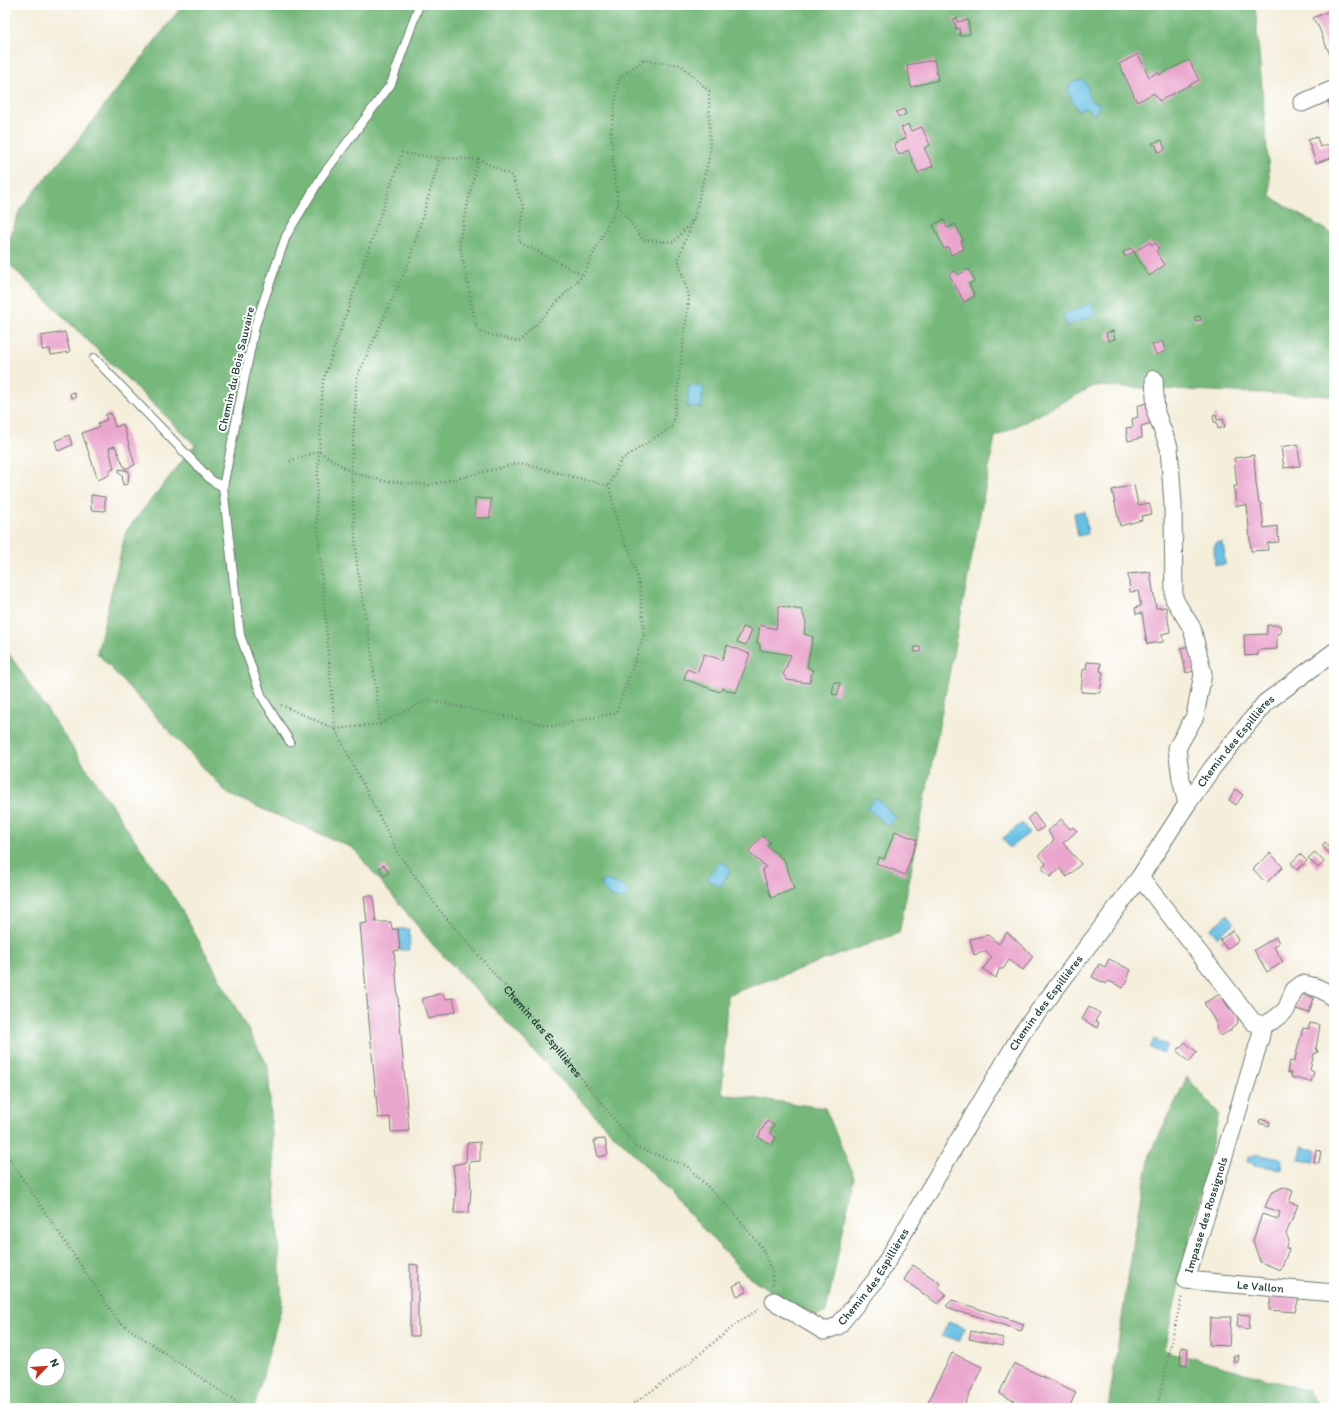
<svg xmlns="http://www.w3.org/2000/svg" width="1339" height="1413" font-family="Itim,sans-serif">
<style>
.forest{fill:#74b87a;stroke:#4a7a57;fill-rule:evenodd}
.water{fill:#69c1e6;stroke:#447f8d}
.building{fill:#eaa5cd}
.lines{fill:none;stroke-linecap:round;stroke-linejoin:round}
.lane-casing{stroke:#6a7b6e;stroke-width:10}
.street-casing{stroke:#6a7b6e;stroke-width:19}
.path{stroke:#6a7b6e;stroke-width:2.5;stroke-dasharray:1 3;stroke-linecap:butt}
.lane{stroke:#fff;stroke-width:8}
.street{stroke:#fff;stroke-width:17}
.labels{text-anchor:middle;stroke-width:4;stroke-linejoin:round;paint-order:stroke}
.street-label{font-size:12px;fill:#1f3d34;stroke:#fff}
</style>
<rect width="100%" height="100%" fill="#fff"/>
<filter id="ink" filterUnits="userSpaceOnUse"><feTurbulence type="fractalNoise" baseFrequency=".025" numOctaves="2"/><feDisplacementMap in="SourceGraphic" scale="8" xChannelSelector="R" yChannelSelector="G"/><feConvolveMatrix kernelMatrix="1 2 1 2 8 2 1 2 1" color-interpolation-filters="sRGB"/></filter>
<filter id="wash" filterUnits="userSpaceOnUse"><feTurbulence type="fractalNoise" baseFrequency=".012" numOctaves="4" result="noise"/><feDisplacementMap in="SourceGraphic" scale="16" xChannelSelector="R" yChannelSelector="G"/><feGaussianBlur stdDeviation="0.9" result="paint"/><feColorMatrix in="noise" values="0 0 0 0 0 0 0 0 0 0 0 0 0 0 0 0 0 1.4 0 .05"/><feComposite in="paint" operator="in"/></filter>
<g filter="url(#wash)">
<rect width="100%" height="100%" fill="#f4eedb"/>
<!-- forest -->
<path class="forest" d="M183 5H1255L1271 197 1334 235V387L1332 396 1094 386 995 437 899 933 727 995 722 1094 825 1108 854 1177 826 1312 810 1318 744 1273 635 1155 600 1121 434 946 353 848 228 794 97 653 126 531 195 445 5 260V253L20 209 73 146Z
M5 648 179 905 268 1066 282 1305 254 1408H5ZM34 1355H58V1379H34Z
M1187 1077 1219 1114 1164 1350 1308 1391 1321 1408H1108L1136 1227 1150 1155Z"/>
<!-- water -->
<path class="water" d="M1082 80C1094 87 1081 102 1100 103L1095 115 1087 108H1082L1078 111 1069 94 1068 86 1076 81Z
M1092 303 1097 314 1067 326 1063 315Z
M689 386 704 387 701 408 687 406Z
M1084 511 1088 534 1078 536 1074 513Z
M1222 542V546L1224 547 1225 565H1215L1214 546H1216V543Z
M876 798 896 817 887 826 867 808Z
M1022 823 1029 833 1009 848 1003 838Z
M720 861 731 868 720 887 707 879Z
M607 880 622 886 628 892 627 897C616 902 604 895 601 883Z
M1227 915 1234 923 1217 937 1210 929Z
M398 929H409L410 950H400Z
M1154 1039 1167 1045 1163 1053 1150 1048Z
M1302 1147 1316 1150 1314 1162 1299 1160Z
M1255 1154 1282 1159 1281 1169 1254 1165V1163L1247 1162 1249 1156H1255Z
M949 1321 965 1328 959 1341 942 1335Z"/>
<g id="blocks">
<!-- building -->
<path class="building" d="M1333 9 1334 12V65L1319 28 1313 18Z
M957 18V22L968 20 970 34 960 36 959 28 956 29 955 23H954L953 19Z
M1138 54 1149 77 1158 72 1159 75 1189 60 1199 80 1159 101 1154 93 1137 102 1119 64Z
M934 60 938 80 911 87 907 65Z
M1334 95V106L1331 108 1327 99Z
M904 109 906 114 899 118 896 112Z
M908 124 911 131 922 127 930 145 924 148 933 166 918 173 908 150 899 155 894 144 906 138 901 128Z
M1317 137 1320 147 1330 144 1334 157 1316 163 1308 140Z
M1162 140 1165 150 1158 152 1156 145H1153L1152 143Z
M944 220 947 228 955 224 963 240 961 241 964 249 951 255 948 247 944 249 933 225Z
M1150 242 1152 245 1156 243 1159 248 1156 251 1165 265 1149 276 1134 252Z
M1131 248 1134 252 1125 257 1123 252Z
M969 269 975 281 969 284 975 296 964 302 949 274 955 271 958 275Z
M1200 316 1201 320 1195 321V317Z
M1113 331 1115 339 1108 341 1106 333Z
M65 332 70 352 51 355 50 349 42 350 41 336Z
M1162 341 1166 351 1156 355 1152 345Z
M74 392 76 397 71 398 70 393Z
M1146 403 1151 423 1141 426 1142 438 1128 441 1126 428 1133 427 1132 419 1138 417 1137 406Z
M111 413 115 427 123 424 135 465 125 469 115 446 109 448 114 469 110 470 109 475 98 480 82 433 99 427 98 423 107 420 105 415Z
M1216 414 1217 420 1223 419 1225 427 1218 429 1217 422H1214L1213 415Z
M69 435 72 445 58 451 55 441Z
M1298 444 1300 466 1284 468 1281 447Z
M1254 455 1256 483 1259 503H1261L1264 528 1277 526 1279 542 1267 543 1268 550 1251 551 1247 505 1236 506 1234 486H1237L1234 458Z
M119 469 129 471 128 484 123 485 122 474H119Z
M1134 485 1138 505 1149 503 1152 514 1141 516 1142 520 1120 526 1112 490Z
M91 495 105 497V511L91 510Z
M475 498 491 499 490 518H475Z
M1150 572 1156 608 1166 607 1170 632 1162 634 1163 642 1147 644 1142 613 1136 614 1135 608 1141 606 1138 591 1130 592 1128 574Z
M779 606 802 610 806 623 804 634 813 637 807 667 810 668 811 670H813L809 683 787 680V678L783 675 791 655 760 650V644L757 643 760 625 776 629Z
M1267 625H1280L1281 633 1277 634V649L1258 650V655L1245 656 1244 635 1267 634Z
M743 627 752 630 746 645 737 642Z
M727 645 750 654 736 693 722 688 720 692 684 679 687 669 697 673 704 654 722 660Z
M1189 646 1194 671 1186 673 1181 648Z
M915 647H921L920 652H914Z
M1087 662 1101 663 1100 671 1103 672 1100 693 1081 692 1083 670 1086 669Z
M834 682 840 683 838 695 832 694Z
M1235 789 1243 795 1236 805 1229 800Z
M1034 813 1044 827 1037 832 1028 818Z
M1061 819 1070 829 1073 827 1077 831 1063 843 1081 864 1067 877 1060 869 1050 877 1042 868 1046 864 1039 855 1054 840 1048 831Z
M895 831 917 840 905 875 876 863 879 857 884 859Z
M762 836 770 842 767 846 785 861 794 889 771 898 762 869 766 867 748 852Z
M1325 842 1332 850 1329 853 1322 846Z
M1315 852 1324 862 1318 868 1308 858Z
M1270 853 1283 867 1266 883 1253 869Z
M1300 854 1307 861 1297 870 1291 863Z
M384 865 389 873 384 876 379 868Z
M364 896H373L376 922H391L392 929H398L400 950 394 951 409 1131 391 1132 390 1117 378 1118 360 924 367 923Z
M1233 930 1238 941 1227 949 1220 940Z
M1007 932 1033 956 1023 970 1009 960 1003 969H999L996 978 983 969 992 957 986 951 974 955 970 939 988 935 999 944Z
M1276 937 1279 943 1274 947 1283 962 1267 972 1254 950Z
M1109 959 1131 970 1127 977 1129 978 1123 988 1109 981 1106 984 1092 977 1099 964 1105 967Z
M442 993 445 999 453 998 456 1011 428 1019 422 999Z
M1220 994 1231 1011 1234 1010 1237 1014 1238 1023 1231 1028V1030L1221 1036 1216 1028 1218 1026 1204 1003Z
M1301 994 1314 998 1309 1013 1296 1009Z
M1089 1007 1100 1013 1095 1021 1099 1023 1097 1028 1082 1019Z
M1310 1023 1320 1025 1316 1048 1318 1052 1314 1054 1310 1070 1314 1072 1311 1082 1291 1077V1073L1287 1072 1290 1061 1294 1062 1303 1028 1308 1029Z
M1185 1042 1197 1052 1189 1062 1177 1051Z
M1260 1119 1270 1122 1269 1126 1259 1123Z
M767 1121 774 1125 770 1133 776 1138 772 1145 758 1137Z
M605 1139 608 1155 598 1157 594 1140Z
M480 1142V1161L469 1162 471 1189 469 1213H454L456 1188 453 1165 466 1162 467 1143Z
M1316 1150 1321 1151 1319 1163 1314 1162Z
M1283 1187 1293 1191 1289 1202 1298 1205 1286 1234 1289 1240 1286 1248 1289 1249 1281 1270 1260 1262 1253 1241 1262 1214 1278 1219 1280 1212 1265 1207 1271 1193Z
M410 1264 418 1265V1336H410Z
M913 1265 940 1283 938 1287 946 1294 938 1304 904 1280Z
M741 1282 747 1292 737 1296 733 1286Z
M1271 1296 1299 1298 1295 1312 1269 1310Z
M952 1300 1024 1324 1021 1331 970 1314 955 1311 946 1306Z
M1238 1314 1250 1315 1249 1329 1237 1327Z
M1220 1317H1231L1229 1346 1209 1345 1210 1318H1220Z
M971 1331 1004 1338 1002 1346 969 1339Z
M1181 1347 1188 1348 1187 1365 1180 1364Z
M952 1353 982 1367 963 1408H929L926 1407Z
M1234 1355H1239L1238 1362H1233Z
M1014 1363 1076 1392 1069 1408H1030L999 1394Z"/>
</g>
</g>
<g filter="url(#ink)">
<use href="#blocks" fill-opacity="0" stroke="#6a7b6e" stroke-width="1"/>
<g class="lines">
<!-- lane casing -->
<g class="lane-casing">
<path id="lane" d="M94 358 211 480 223 487
M290 742 262 697 240 635 223 487 255 326 286 236 322 176 391 84 419 5"/>
</g>
<!-- street casing -->
<g class="street-casing">
<g id="street">
<path d="M1302 103 1334 89"/>
<path d="M1154 379 1156 413 1169 447 1173 505 1174 599 1192 628 1203 674 1195 716 1177 748 1181 779 1187 804"/>
<path d="M1140 877 1253 1022 1263 1025 1272 1021 1286 1010 1294 990 1302 984C1315 986 1324 989 1334 999"/>
<path id="s2" d="M1263 1025 1260 1039 1186 1280 1334 1293"/>
<path id="s3" d="M774 1301 824 1331 838 1326 875 1281 1022 1033 1140 877 1187 804 1213 767 1265 703 1334 652"/>
</g>
</g>
<!-- path -->
<g class="path">
<path d="M643 60 681 65 709 91 710 154 694 218 678 259 689 297 673 426 621 460 609 486 619 529 630 553 640 588 644 635 616 713 552 726 427 700 380 724 335 729 316 509 323 381 402 153 440 158 478 159 459 241 477 331 519 342 583 275 618 204 613 166 611 132 619 78Z"/>
<path d="M478 159 512 176 524 209 519 242 583 275"/>
<path d="M618 205 643 240 674 242 692 221"/>
<path d="M290 461 319 451 351 472 384 481 430 485 520 463 609 486"/>
<path id="s1" d="M281 705 335 729 398 853 441 912 545 1032 636 1147 687 1166 733 1212 762 1248 772 1272 773 1287"/>
<path d="M380 724 372 655 357 566 351 472 357 377 409 262 440 158"/>
<path d="M5 1152 118 1321 245 1408"/>
<path d="M627 1408 673 1376 740 1321 761 1308"/>
<path d="M1157 1408 1182 1295"/>
</g>
<!-- lane -->
<use href="#lane" class="lane"/>
<!-- street -->
<use href="#street" class="street"/>
</g>
</g>
<g class="labels">
<!-- street labels -->
<g class="street-label">
<text transform="translate(236 369) rotate(-77)" y="4">Chemin du Bois Sauvaire</text>
<text dy="4" stroke="none"><textPath href="#s3" startOffset="782">Chemin des Espillières</textPath></text>
<text dy="4" stroke="none"><textPath href="#s3" startOffset="458">Chemin des Espillières</textPath></text>
<text dy="4" stroke="none"><textPath href="#s1" startOffset="428">Chemin des Espillières</textPath></text>
<text transform="translate(1206 1215) rotate(-73)" y="4">Impasse des Rossignols</text>
<text dy="4" stroke="none"><textPath href="#s3" startOffset="134">Chemin des Espillières</textPath></text>
<text dy="4" stroke="none"><textPath href="#s2" startOffset="341">Le Vallon</textPath></text>
</g>
</g>
<!-- margin -->
<rect width="1339" height="1413" fill="none" stroke="#fff" stroke-width="20"/>
<!-- north arrow -->
<g transform="translate(46 1367) rotate(65)"><circle r="19" fill="#ffffff" stroke="#a5b1ae"/>
<path d="M0-3L7 15L0 10L-7 15Z" fill="#c8321e"/>
<text y="-6" font-size="11" font-weight="bold" text-anchor="middle" fill="#1f3d34">N</text>
</g>
</svg>
